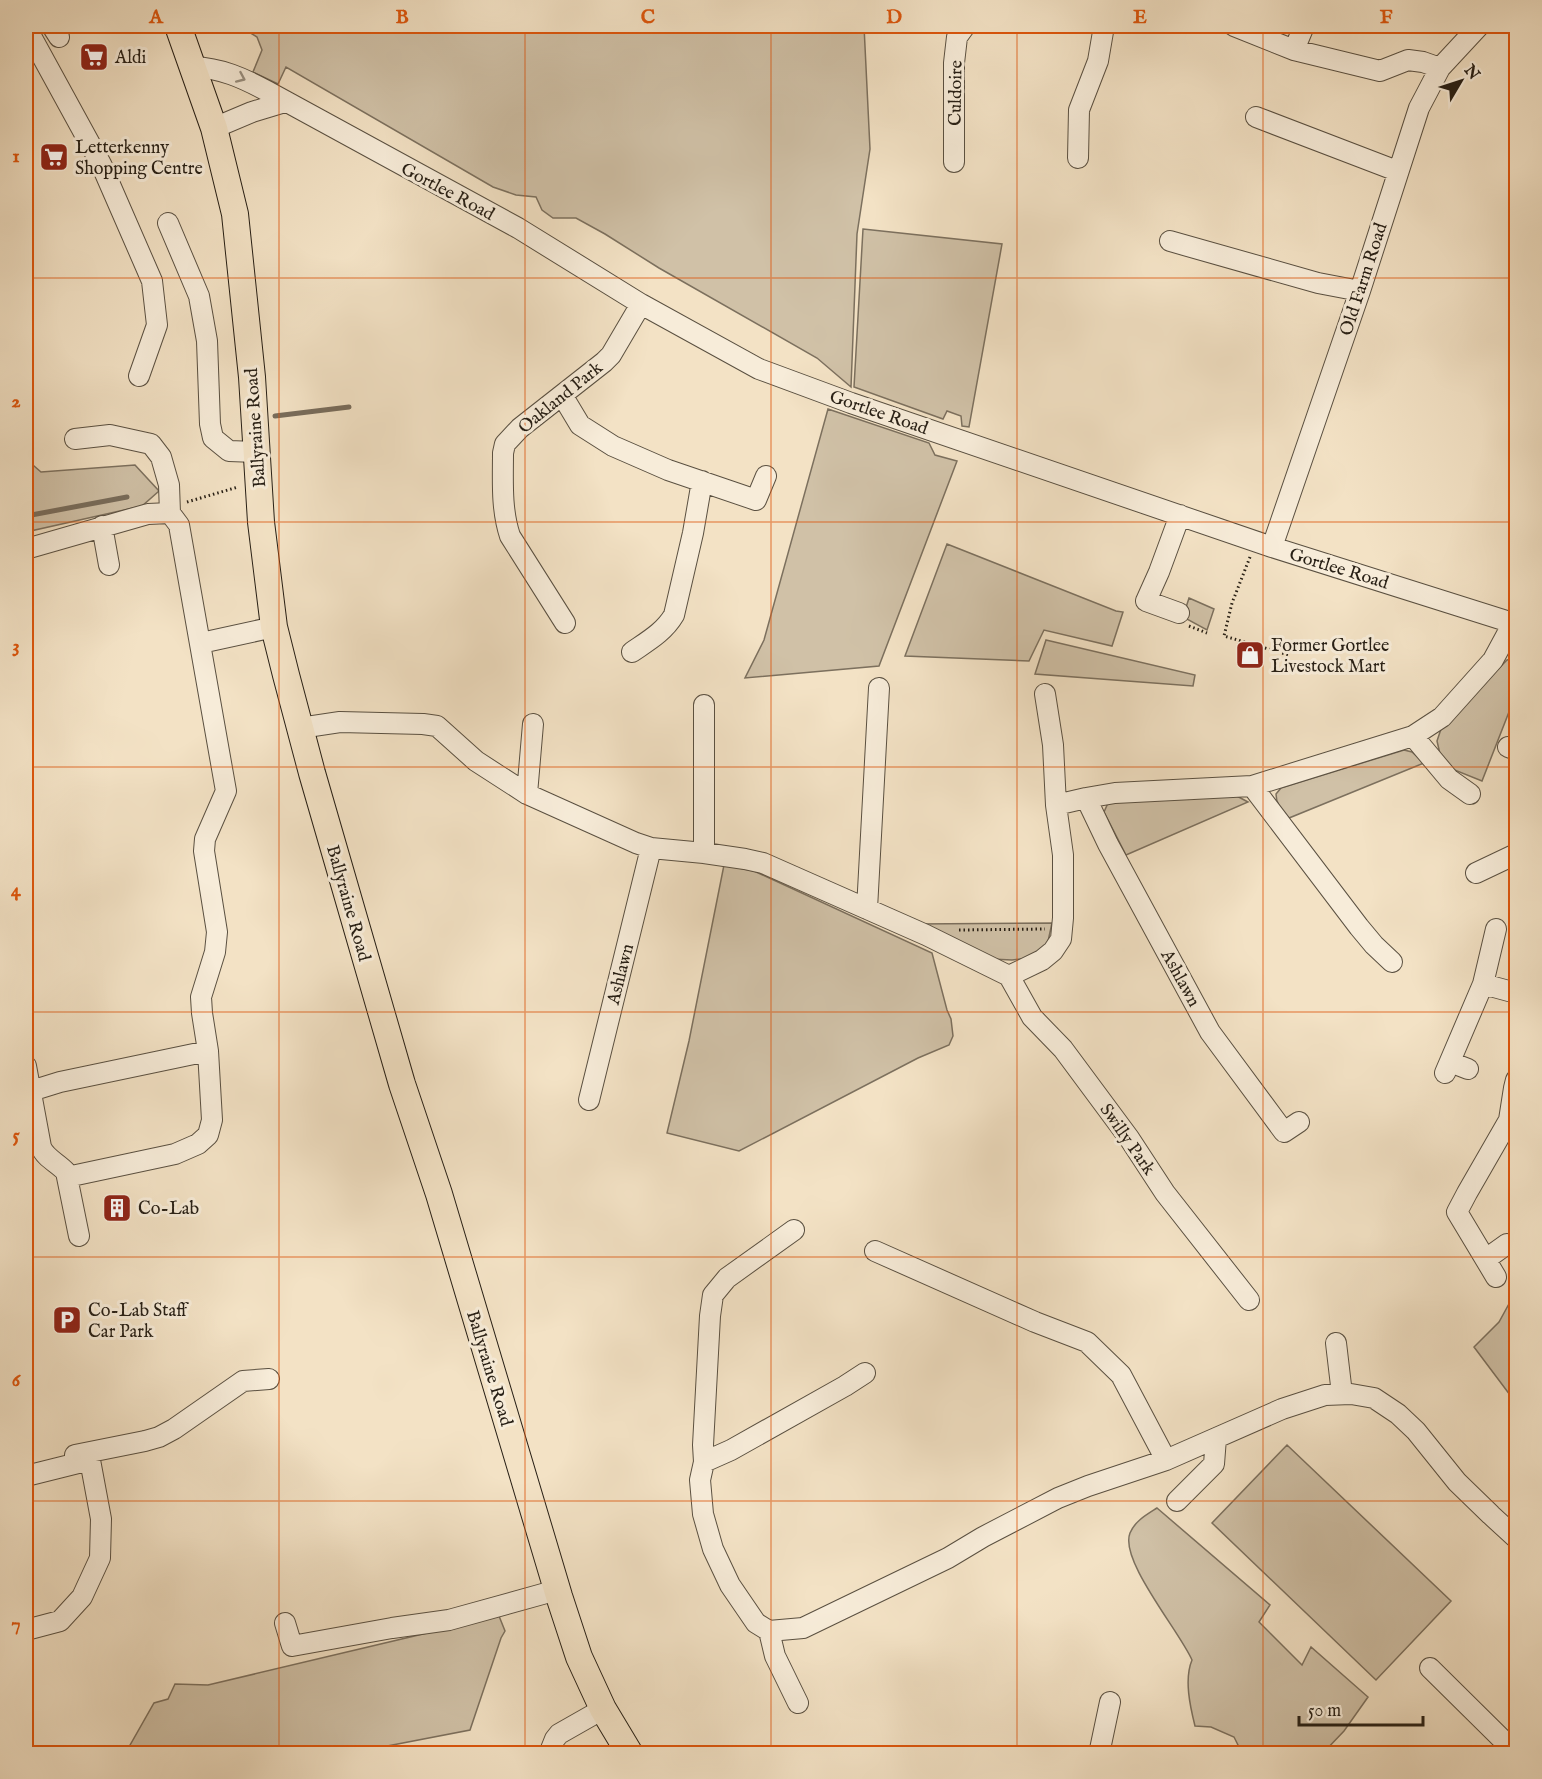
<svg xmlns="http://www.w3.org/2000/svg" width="1542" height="1779" font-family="'IM FELL English',serif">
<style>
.green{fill:#d0c1a7;stroke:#7c705e;stroke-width:1.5}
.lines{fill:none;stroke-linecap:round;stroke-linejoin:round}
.stream{stroke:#786c5b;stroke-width:5}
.minor-casing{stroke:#5a5041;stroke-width:22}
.major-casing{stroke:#271f15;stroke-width:28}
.path{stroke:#271f15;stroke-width:3;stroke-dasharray:1.5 3;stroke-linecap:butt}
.minor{stroke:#f7ecd9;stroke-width:20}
.major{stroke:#f3e2c5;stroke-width:26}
.oneway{stroke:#999081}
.grid{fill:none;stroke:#de560c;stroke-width:1.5;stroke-opacity:0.55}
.labels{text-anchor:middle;stroke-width:6;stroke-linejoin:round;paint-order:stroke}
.poi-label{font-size:18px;fill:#271f15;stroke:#f7ecd9;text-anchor:start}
.street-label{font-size:18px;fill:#271f15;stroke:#f7ecd9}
.neatline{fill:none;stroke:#de560c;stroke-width:2}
.grid-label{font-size:20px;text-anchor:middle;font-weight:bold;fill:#de560c}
</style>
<rect width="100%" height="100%" fill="#f3e2c5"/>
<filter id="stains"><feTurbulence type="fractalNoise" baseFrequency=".00333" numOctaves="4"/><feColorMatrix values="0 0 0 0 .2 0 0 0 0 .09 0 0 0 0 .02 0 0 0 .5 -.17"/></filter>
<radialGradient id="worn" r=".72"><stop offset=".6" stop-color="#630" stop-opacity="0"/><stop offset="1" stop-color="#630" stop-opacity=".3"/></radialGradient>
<!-- green -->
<path class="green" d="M239 26H864L870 149 857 234 851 387 817 358 659 268 605 234 576 218H553L542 210 536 197 516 195 493 187 286 67 278 84 253 72 262 50 257 37Z
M863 229 1002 244 969 427 962 426 961 416 947 411 943 419 854 387Z
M828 409 929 443 935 455 957 461 879 666 745 678 764 640Z
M26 459 41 472 135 465 159 491 142 506 26 532Z
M947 544 1116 611 1123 612 1112 646 1044 630 1029 661 905 656Z
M1189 598 1214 609 1207 630 1183 617Z
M1046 640 1195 675 1193 686 1035 674Z
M1516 658V694L1482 781 1452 769 1440 754 1437 741 1442 726 1507 660Z
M1404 750 1412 752 1424 763 1289 818C1282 810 1276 805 1276 794L1281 788Z
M1235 795 1248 802 1126 855 1104 812 1108 803 1113 801Z
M724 865 754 871 932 953 947 1010 951 1019 953 1036 949 1045 918 1058 739 1151 667 1133 689 1041Z
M1052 923 1047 946 1031 958 1012 960 991 959 914 924Z
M1516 1291V1403L1474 1347 1499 1322Z
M1287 1445 1451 1601 1376 1680 1212 1523Z
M1157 1508 1270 1605 1259 1622 1302 1665 1311 1647 1368 1697 1344 1731 1323 1753H1242L1234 1737 1211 1727 1195 1726C1190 1706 1184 1679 1192 1660 1180 1632 1119 1560 1130 1533 1135 1521 1146 1515 1157 1508Z
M499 1616 505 1631 501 1638 470 1730 351 1753 125 1754 154 1703 168 1699 175 1684 208 1685Z"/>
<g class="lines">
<!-- stream -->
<path class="stream" d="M275 416 349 407
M26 516 127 497"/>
<!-- minor casing -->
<g class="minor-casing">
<path id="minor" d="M52 26 59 37
M1234 26 1294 50 1380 71 1408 60 1423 62 1440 68
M26 27 101 164 152 281 157 325 139 376
M1294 50 1304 26
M193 67C221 68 243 78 267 91L518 228 641 304 759 369 851 403 1272 547 1516 624
M1256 117 1397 171
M214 128 252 112 285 102
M1078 158 1079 110 1098 61 1104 26
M954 162V63L957 37 965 26
M168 223 199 296 207 341 210 424 213 438 229 451 256 452
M1170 241 1318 283 1360 291
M562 395 580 425 613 446 668 470 756 500 766 476
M75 439 110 435 151 444 161 457 169 485 170 513
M102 526 109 565
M1272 547 1360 291 1419 108 1440 68 1479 26
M26 549 148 514 170 513 179 525 226 791 205 839 204 851 217 932 215 952 201 997 202 1013 208 1051 212 1120 208 1135 198 1144 175 1154 67 1177
M1179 613 1146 601 1159 572 1180 515
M565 623 510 536C501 509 503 480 503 453L505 444 520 428 604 362 611 355 641 304
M201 643 274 627
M632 652C648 641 664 632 674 615L693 533 702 481
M300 728 340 722 423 724 437 726 476 761 527 794 636 843 651 848 704 853 745 859 763 863 926 935 1009 976
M1413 736 1449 779 1470 794
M1508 747 1516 750
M1252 786 1359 927 1374 945 1392 962
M527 794 533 724
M1086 798 1108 844 1210 1032 1284 1132 1299 1122
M1056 805 1086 798 1115 793 1252 786 1413 736 1442 717 1493 660 1513 623
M704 853V705
M1476 873 1516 854
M867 909 879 688
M1009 976 1032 1017 1063 1049 1129 1138 1165 1193 1249 1300
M1009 976 1042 960 1053 951 1061 939 1063 918V855L1056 805 1053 745 1045 694
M1483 984 1516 993
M1450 1062 1468 1069
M26 1066 41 1147C45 1158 58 1163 66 1172L79 1236
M1445 1073 1483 984 1496 929
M31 1091 60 1082 208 1051
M589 1100 651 848
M794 1230 727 1278 713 1295 710 1316 703 1445 704 1462 700 1480 703 1514 713 1549 730 1585 756 1623 769 1631 803 1628 948 1558 983 1537 1058 1498 1088 1486 1166 1460 1282 1409 1325 1395 1351 1394 1374 1398 1398 1414 1416 1431 1457 1482 1491 1515 1516 1538
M875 1251 1035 1322 1087 1342 1121 1375 1166 1460
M1486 1259 1507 1244
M1496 1277 1457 1212 1467 1193 1509 1120 1514 1088 1516 1080
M1336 1343 1342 1394
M75 1455 145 1441 159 1437 174 1429 243 1381 269 1379
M704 1462 731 1450 845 1386 865 1373
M26 1476 90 1460 101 1519 100 1558 82 1597 60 1621 26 1630
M1177 1501 1214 1464 1216 1438
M285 1623 292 1646 392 1628 449 1620 557 1590
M769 1631 775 1656 798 1703
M1430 1668 1516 1753
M549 1754 555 1739 559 1734 603 1709
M1099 1754 1110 1702"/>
</g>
<!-- major casing -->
<g class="major-casing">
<path id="major" d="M178 26 214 128 235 214 252 377 261 522 274 627 286 675 312 773 402 1084 439 1194 559 1596 579 1657 603 1709 630 1754"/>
</g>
<!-- path -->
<path class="path" d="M187 502 238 487
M1250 557 1232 603 1224 636 1289 655
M1189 626 1207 633
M959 930 1045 929"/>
<!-- minor -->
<use href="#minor" class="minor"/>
<!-- major -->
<use href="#major" class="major"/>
</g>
<!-- one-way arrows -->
<defs><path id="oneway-chevron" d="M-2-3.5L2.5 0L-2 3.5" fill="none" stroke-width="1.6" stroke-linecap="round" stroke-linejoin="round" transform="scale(1.5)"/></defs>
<use class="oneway" href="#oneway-chevron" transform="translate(241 78) rotate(24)"/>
<!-- grid -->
<path class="grid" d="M279 26V1754M525 26V1754M771 26V1754M1017 26V1754M1263 26V1754M26 278H1516M26 522H1516M26 767H1516M26 1012H1516M26 1257H1516M26 1501H1516"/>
<!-- icons -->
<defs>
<g id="supermarket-square" transform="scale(1.5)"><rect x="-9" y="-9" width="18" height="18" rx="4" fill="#8f2418" stroke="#f7ecd9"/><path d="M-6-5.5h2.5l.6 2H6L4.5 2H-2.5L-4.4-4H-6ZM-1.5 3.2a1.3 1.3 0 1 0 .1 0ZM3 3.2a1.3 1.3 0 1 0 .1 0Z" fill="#fff"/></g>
<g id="shop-square" transform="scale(1.5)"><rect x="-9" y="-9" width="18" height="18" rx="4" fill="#8f2418" stroke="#f7ecd9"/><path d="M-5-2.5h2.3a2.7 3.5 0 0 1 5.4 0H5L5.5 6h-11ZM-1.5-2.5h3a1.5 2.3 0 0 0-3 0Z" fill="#fff"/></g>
<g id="building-square" transform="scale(1.5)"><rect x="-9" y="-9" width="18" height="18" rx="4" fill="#8f2418" stroke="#f7ecd9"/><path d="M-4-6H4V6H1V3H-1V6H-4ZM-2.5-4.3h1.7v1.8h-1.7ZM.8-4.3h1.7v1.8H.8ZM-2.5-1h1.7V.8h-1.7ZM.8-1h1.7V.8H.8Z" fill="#fff"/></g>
<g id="parking-square" transform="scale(1.5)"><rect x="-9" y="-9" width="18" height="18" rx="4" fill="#8f2418" stroke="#f7ecd9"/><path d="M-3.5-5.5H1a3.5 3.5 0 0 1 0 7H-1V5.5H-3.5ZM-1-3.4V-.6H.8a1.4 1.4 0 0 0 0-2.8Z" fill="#fff"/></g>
</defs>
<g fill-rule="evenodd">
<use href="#supermarket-square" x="94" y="57"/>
<use href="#supermarket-square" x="54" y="157"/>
<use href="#shop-square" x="1250" y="655"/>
<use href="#building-square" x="117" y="1208"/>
<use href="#parking-square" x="67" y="1320"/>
</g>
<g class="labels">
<!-- poi labels -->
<g class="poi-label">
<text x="115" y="63">Aldi</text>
<text x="75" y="153">Letterkenny<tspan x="75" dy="21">Shopping Centre</tspan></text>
<text x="1271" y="651">Former Gortlee<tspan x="1271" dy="21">Livestock Mart</tspan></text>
<text x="138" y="1214">Co-Lab</text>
<text x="88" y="1316">Co-Lab Staff<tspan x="88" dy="21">Car Park</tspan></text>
</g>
<!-- street labels -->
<g class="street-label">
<text transform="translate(955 93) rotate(-89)" y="6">Culdoire</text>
<text transform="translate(448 191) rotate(28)" y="6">Gortlee Road</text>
<text transform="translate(1363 279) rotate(-72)" y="6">Old Farm Road</text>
<text transform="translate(560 397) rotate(-39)" y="6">Oakland Park</text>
<text transform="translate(879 412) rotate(19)" y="6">Gortlee Road</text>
<text transform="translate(255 428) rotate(-94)" y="6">Ballyraine Road</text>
<text transform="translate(1339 568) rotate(17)" y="6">Gortlee Road</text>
<text transform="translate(349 903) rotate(74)" y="6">Ballyraine Road</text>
<text transform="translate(620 974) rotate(-76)" y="6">Ashlawn</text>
<text transform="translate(1181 978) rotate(61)" y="6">Ashlawn</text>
<text transform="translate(1128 1139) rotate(55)" y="6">Swilly Park</text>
<text transform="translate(490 1368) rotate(73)" y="6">Ballyraine Road</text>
</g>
</g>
<!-- margin -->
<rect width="1542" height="1779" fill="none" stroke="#f3e2c5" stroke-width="66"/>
<!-- north arrow -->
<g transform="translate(1461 81) rotate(51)" stroke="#f7ecd9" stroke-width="4.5" paint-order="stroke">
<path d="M0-4.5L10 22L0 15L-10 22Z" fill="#271f15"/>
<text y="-9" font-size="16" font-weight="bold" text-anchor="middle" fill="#271f15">N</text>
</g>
<!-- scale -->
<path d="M1299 1716v9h124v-9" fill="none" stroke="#271f15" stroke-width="3"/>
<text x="1308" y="1716" font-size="18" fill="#271f15" stroke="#f7ecd9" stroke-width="4.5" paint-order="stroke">50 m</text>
<rect x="33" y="33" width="1476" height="1713" class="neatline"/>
<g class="grid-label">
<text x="156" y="23">A</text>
<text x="402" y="23">B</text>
<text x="648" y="23">C</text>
<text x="894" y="23">D</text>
<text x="1140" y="23">E</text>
<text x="1386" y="23">F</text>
<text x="16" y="162">1</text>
<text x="16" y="407">2</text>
<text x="16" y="652">3</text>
<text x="16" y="896">4</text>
<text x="16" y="1141">5</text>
<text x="16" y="1386">6</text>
<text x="16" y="1630">7</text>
</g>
<rect width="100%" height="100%" filter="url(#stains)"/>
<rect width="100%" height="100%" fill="url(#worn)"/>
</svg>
